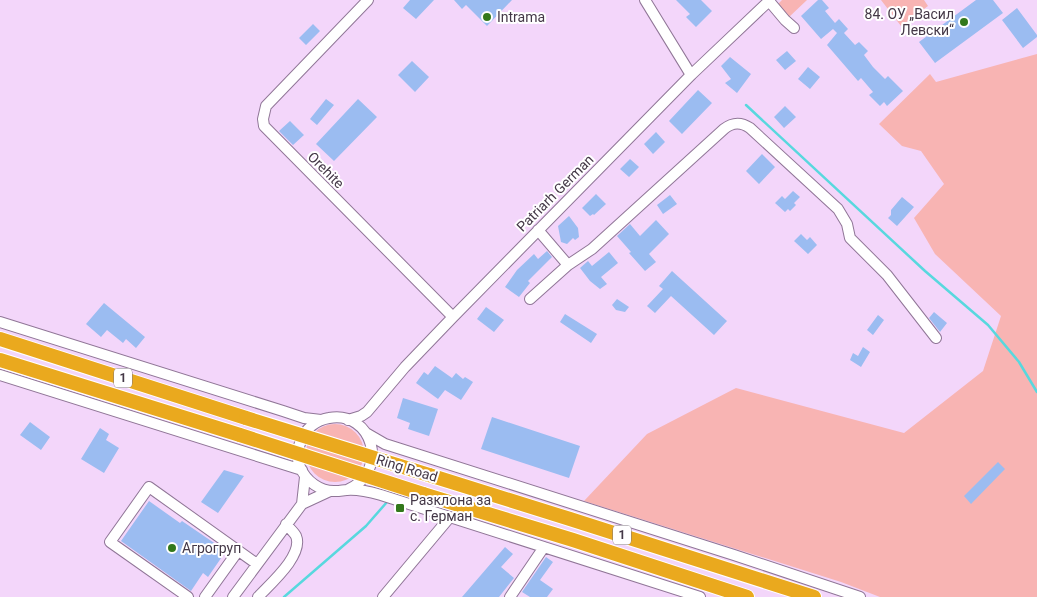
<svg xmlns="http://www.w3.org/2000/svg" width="1037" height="597" font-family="Roboto,sans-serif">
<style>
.green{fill:#f8b4b3}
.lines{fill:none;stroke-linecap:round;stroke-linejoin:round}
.stream{stroke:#58d8de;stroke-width:2.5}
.building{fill:#9bbcf1}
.minor-casing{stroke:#907697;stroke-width:12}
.highway-casing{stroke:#fff;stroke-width:16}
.minor{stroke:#fff;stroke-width:10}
.highway{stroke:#eaa91e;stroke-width:14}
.highway-bridge-casing{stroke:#fff;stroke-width:16;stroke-linecap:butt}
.highway-bridge{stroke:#eaa91e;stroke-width:14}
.poi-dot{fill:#32781b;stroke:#fff;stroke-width:2}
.labels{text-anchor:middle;stroke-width:4;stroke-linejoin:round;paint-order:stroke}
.shield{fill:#fff;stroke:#7c747e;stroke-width:1}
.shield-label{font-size:12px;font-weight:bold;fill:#443847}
.poi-label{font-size:14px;fill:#443847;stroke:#fff;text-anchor:start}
.street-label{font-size:14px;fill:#443847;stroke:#fff}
</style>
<rect width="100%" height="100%" fill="#f3d6fa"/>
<!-- green -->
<path class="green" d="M782 0H807L788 18 777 5Z
M881 0H924L928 6 901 26Z
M1037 54V597H880L841 582 584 501 647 434 736 388 904 433 983 371 1001 316 935 254 914 218 944 184 921 151 902 146 879 124 930 74 936 82Z
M306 453a29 29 0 1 1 58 0a29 29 0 1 1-58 0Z"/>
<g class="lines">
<!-- stream -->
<path class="stream" d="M746 105 925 271 988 325 1019 362 1037 392
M284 597 366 526 387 502"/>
</g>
<!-- building -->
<path class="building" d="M410 0H434L416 19 403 8Z
M454 0H512L487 26 466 5 462 9Z
M676 0H701L712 11 696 27 686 17 690 14Z
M818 0H822L829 8 825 11 835 23 839 19 848 29 844 33 855 45 859 42 868 51 864 55 873 67 885 79 888 76 903 91 887 106 884 102 880 106 869 95 873 92 861 78 858 81 827 45 837 33 833 29 821 39 801 16Z
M976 0H993L1003 13 935 63 919 42Z
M1017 8 1037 35V37L1023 48 1002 20Z
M313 24 320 31 306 45 299 38Z
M787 51 796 61 785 70 776 60Z
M730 57 751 74 737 93 725 83 731 79 721 66Z
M412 61 429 77 415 92 398 75Z
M808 67 820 77 810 89 798 79Z
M698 90 712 103 682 134 669 121Z
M326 99 334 105 317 125 310 119Z
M358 99 377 117 334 161 316 144Z
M785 106 796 117 784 128 774 117Z
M290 121 304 135 293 145 279 131Z
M656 132 665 142 653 154 644 144Z
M762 154 775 167 759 184 746 171Z
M630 159 639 167 629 177 620 169Z
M793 191 800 197 794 203 796 205 790 211 788 209 785 212 775 203 782 196 785 199Z
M596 194 606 204 594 215 593 214 590 216 582 208Z
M670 195 677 204 663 214 657 205Z
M902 197 914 207 897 226 888 218 891 215V210Z
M569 216 578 228 579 237 575 240 573 238 567 244 561 242 558 226Z
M656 220 669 234 649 254 656 262 645 271 629 253 631 252 617 236 630 224 640 236Z
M801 234 807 240 810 237 817 245 808 254 794 241Z
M547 251 552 257 528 281 530 283 519 297 505 287 517 270 534 254 538 259Z
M609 252 618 263 601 277 607 284 600 289 590 281 580 268 588 261 592 266Z
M672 271 727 321 714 335 671 296 655 313 647 306 663 289 659 286Z
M617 299 629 307 625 312 616 310 612 305Z
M104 303 145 337 136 348 126 339 123 343 107 330 101 337 86 324Z
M486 307 504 320 494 332 477 319Z
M934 312 947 323 940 332 929 318Z
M565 314 597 334 591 343 560 322Z
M878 315 884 320 873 335 867 330Z
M863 347 870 352 861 367 850 360 853 353 858 356Z
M435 366 452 378 456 373 463 379 465 377 473 382 461 400 445 390 438 399 416 383 424 372 428 375Z
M403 398 438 409 429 436 408 429 410 423 397 418Z
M492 417 580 446 569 478 481 449Z
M30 422 50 437 41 450 20 435Z
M100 428 109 434 106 440 119 448 104 473 81 459Z
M998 462 1005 469 971 504 964 496Z
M224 470 244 476 218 513 201 502Z
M149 501 180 523 182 521 226 551 208 577 203 573 191 591 121 541Z
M505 547 513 554 501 567 514 578 499 597H462Z
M546 557 553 562 540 580 553 589 547 597H530L522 592Z"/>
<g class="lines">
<!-- minor casing -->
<g class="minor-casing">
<path id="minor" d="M368 0 266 106 263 119 264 126 453 317
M645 0 691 75
M769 1 785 20 794 28
M538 230 568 265 592 249 724 129C733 122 741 122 750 128L838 209 847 224 850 238 887 275 936 338
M530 299 568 265
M0 322 283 411 304 418 321 420
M0 375 302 470
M348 420 361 416 367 412 405 367 453 317 691 75 770 0
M366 433 385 444 734 555 860 597
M347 490C391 471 372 410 329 418 316 420 305 429 301 441 297 449 297 459 300 467 306 481 320 492 336 491 340 491 344 490 347 490 359 489 370 492 381 495L700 597
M302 504 305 477
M188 597 110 542 149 487 257 564
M205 597 238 551
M233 597 302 504 330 491
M258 597C270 584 304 555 296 536 294 532 289 528 286 524
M383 597 450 517
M510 597 544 547"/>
</g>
<!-- highway casing -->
<g class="highway-casing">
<path id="highway" d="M0 339 246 418
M0 360 240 435
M429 475 570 519 814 597
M423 494 573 540 747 597"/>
</g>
<!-- minor -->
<use href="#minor" class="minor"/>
<!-- highway -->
<use href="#highway" class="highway"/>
<!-- highway-bridge casing -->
<g class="highway-bridge-casing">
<path id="highway-bridge" d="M246 418 429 475
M240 435 423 494"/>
</g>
<!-- highway-bridge -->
<use href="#highway-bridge" class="highway-bridge"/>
</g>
<!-- markers -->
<g class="poi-dot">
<circle cx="487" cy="17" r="5"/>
<circle cx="964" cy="22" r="5"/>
<rect x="395" y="503" width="10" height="10" rx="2.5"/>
<circle cx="172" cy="548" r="5"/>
</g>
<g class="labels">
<!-- shield labels -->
<g class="shield">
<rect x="114" y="368.5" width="18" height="19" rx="4"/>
<rect x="613" y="525.5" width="18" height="19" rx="4"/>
</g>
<g class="shield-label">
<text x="123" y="382">1</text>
<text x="622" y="539">1</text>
</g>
<!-- poi labels -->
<g class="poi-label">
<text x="954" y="19" text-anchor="end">84. ОУ „Васил<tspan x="954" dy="16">Левски“</tspan></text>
<text x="497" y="22">Intrama</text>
<text x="410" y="505">Разклона за<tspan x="410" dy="16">с. Герман</tspan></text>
<text x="182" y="553">Агрогруп</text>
</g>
<!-- street labels -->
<g class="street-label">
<text transform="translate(326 170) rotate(45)" y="5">Orehite</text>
<text transform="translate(555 193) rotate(-45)" y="5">Patriarh German</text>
<text transform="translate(407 468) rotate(17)" y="5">Ring Road</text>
</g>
</g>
</svg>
